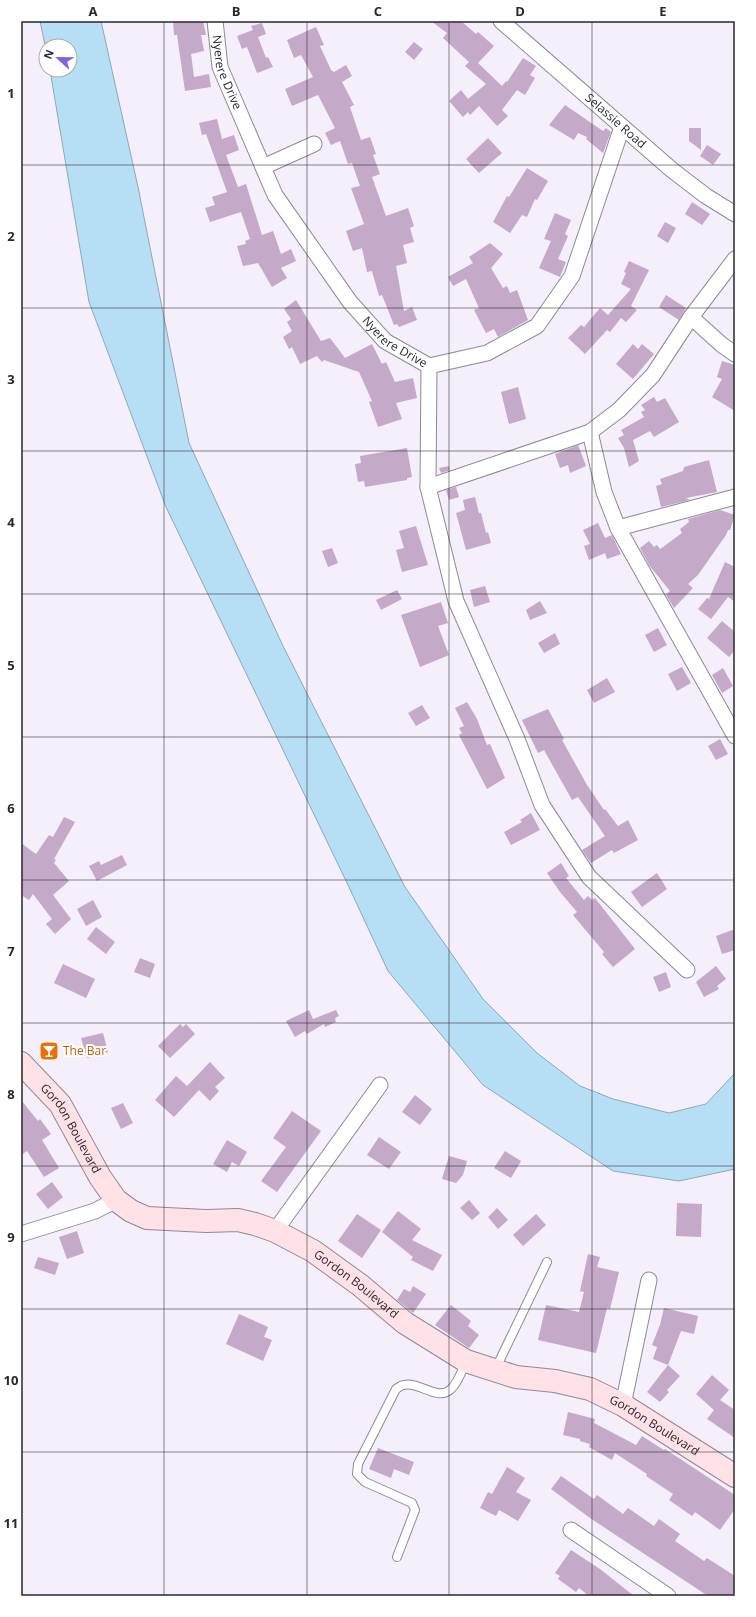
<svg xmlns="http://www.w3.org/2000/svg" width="756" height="1617" font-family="'Open Sans',sans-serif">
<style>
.water{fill:#b6dff6;stroke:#8ca8b9}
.building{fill:#c4a9c8}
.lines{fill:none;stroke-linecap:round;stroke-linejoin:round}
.lane-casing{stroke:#8e8a94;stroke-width:10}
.street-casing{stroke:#8e8a94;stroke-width:17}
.secondary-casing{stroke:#8e8a94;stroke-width:24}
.lane{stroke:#fff;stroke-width:8}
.street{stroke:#fff;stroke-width:15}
.secondary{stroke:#ffe1e6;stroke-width:22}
.grid{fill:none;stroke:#29272c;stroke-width:1;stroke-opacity:0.55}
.labels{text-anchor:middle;stroke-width:4;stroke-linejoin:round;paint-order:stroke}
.street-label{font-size:12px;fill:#29272c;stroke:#fefefe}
.food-label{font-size:12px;fill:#c56008;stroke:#fefefe;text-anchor:start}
.neatline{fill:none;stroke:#29272c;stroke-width:1.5}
.grid-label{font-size:13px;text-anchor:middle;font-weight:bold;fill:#29272c}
</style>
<rect width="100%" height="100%" fill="#f4effa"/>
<!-- water -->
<path class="water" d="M40 21H101L138 187 189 443 283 646 405 887 483 999 537 1053 580 1086 613 1099 669 1113 706 1104 735 1073V1169L679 1181 613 1171 483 1085 388 971 348 885 166 507 89 302 50 70H70V46H46V50Z"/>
<!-- building -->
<path class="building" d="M173 21H203L206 35H201L204 51 191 54 194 77 209 74 211 87 185 91 177 35H174Z
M431 21H461L476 34 478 32 494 46 478 63 502 86 506 81 507 82 523 58 536 66 530 75 535 78 525 95 517 90 502 110 508 116 497 126 479 106 470 115 468 112 463 117 449 101 461 90 468 99 486 84 465 66 469 62 443 38 447 33Z
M262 23 266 34 258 37 266 58 268 57 273 67 257 73 247 47 242 49 237 36 253 30 251 26Z
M316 27 324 45 320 46 331 70 334 72 346 65 352 76 342 82 354 105 350 107 361 140 370 137 376 154 373 155 380 174 372 177 386 216 408 208 414 226 410 228 414 242 403 245 407 263 396 266 404 311 412 307 417 320 399 327 397 324 394 325 382 295 379 296 372 271 367 272 362 248 353 251 346 231 364 224 351 188 360 186 352 163 348 164 340 141 331 145 325 133 335 128 318 95 292 106 285 89 313 77 301 55 294 58 287 40Z
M414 42 423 49 414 60 405 52Z
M565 105 603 131 606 128 611 132 603 153 586 139 587 137 578 133 574 140 549 125Z
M217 119 222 139 234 135 239 150 226 155 238 187 246 184 262 235 273 231 281 254 291 249 296 261 281 268 287 278 272 287 258 263 243 266 237 246 246 244 245 241 250 239 241 212 210 222 205 208 215 205 212 197 227 192 206 134 202 135 199 123Z
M689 128H701V150L689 141Z
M488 138 502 153 479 173 466 159Z
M707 145 721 154 713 165 700 156Z
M527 168 548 181 537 200 535 199 527 217 522 215 510 233 493 222 507 196 509 197Z
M692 202 710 214 702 225 685 214Z
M555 213 571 220 565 234 568 236 558 259 566 262 560 277 539 268 551 241 544 239Z
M665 222 676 228 668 243 657 236Z
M490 243 503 254 491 268 503 288 507 286 510 293 517 290 528 320 498 337 494 329 486 333 474 310 479 308 466 279 453 286 448 277 473 263 469 257Z
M629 261 649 270 631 306 637 310 626 322 621 318 610 332 607 330 585 354 568 338 581 325 584 327 600 308 608 315 631 289 621 284 626 273 624 272Z
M666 295 686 308 679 320 659 307Z
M296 300 321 341 330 338 345 358 372 344 382 364 386 362 395 382 413 378 417 398 396 403 402 419 378 427 369 402 372 401 359 372 324 360 322 362 317 356 300 364 292 347 289 349 283 337 292 331 287 322 291 319 284 309Z
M633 344 638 349 642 344 654 354 633 379 616 364Z
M722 361 735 365V411L712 397 722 379 717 377Z
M518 387 526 419 509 424 501 392Z
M654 397 657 402 665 398 679 422 654 437 650 431 633 440 639 461 629 467 624 448 618 438 624 435 621 430 644 417 641 412 645 410 641 405Z
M578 445 586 466 570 473 568 465 560 468 555 454Z
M407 448 412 477 407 478V480L365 487 364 481 358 482 355 464 361 463 360 456Z
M709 460 717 492 686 498 690 500 661 507 656 486 662 484 660 479 683 471 684 467Z
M449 466 450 470 441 473 439 468Z
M456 487 459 497 449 500 446 490Z
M475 497 479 513H481L486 533 488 532 491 543 466 550 456 513 465 510 463 500Z
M720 510 735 515 730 530H728L726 535 698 575 688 584 693 588 674 608 666 595 670 591 649 565 640 548 649 541 654 547 657 545 660 549 663 547 682 533 680 529 689 522 688 519Z
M598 523 605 538 612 535 621 554 607 559 605 553 589 560 584 546 590 544 583 530Z
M416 526 428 565 402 572 396 550 404 548 399 531Z
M332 548 338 563 328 567 322 551Z
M725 562 735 567V602L728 597 711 619 698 609 707 598 709 599Z
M485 586 490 602 474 607 470 590Z
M397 590 402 599 381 610 376 600Z
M540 601 547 613 530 620 526 610Z
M441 602 448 623 438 626 449 655 420 667 401 615Z
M722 621 735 632V650L729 657 707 638Z
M658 628 667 645 654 652 645 635Z
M555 633 560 644 544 653 538 643Z
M682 667 691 683 677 691 668 674Z
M723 668 733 686 722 693 712 675Z
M607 678 615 692 594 703 587 690Z
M467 702 477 719 487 745 490 744 505 778 487 789 459 735 462 733 459 728 464 726 455 708Z
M422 705 430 718 416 726 408 713Z
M548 709 564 739 562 740 587 785 604 810 605 809 618 826 628 820 638 840 614 853 612 850 591 863 582 850 605 836 578 797 572 800 544 750 538 753 522 720Z
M720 739 728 754 716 760 708 746Z
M531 813 540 830 511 845 504 832 522 822 520 820Z
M64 817 75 822 54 859 56 860 54 863 69 881 53 895 71 919 55 934 46 924 52 919 33 894 29 900 21 895V843L36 854 49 835 53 837Z
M122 855 127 865 97 881 89 866 99 861 101 865Z
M561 863 569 876 566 878 584 900 588 896 592 900 595 898 635 949 613 967 602 954 604 952 573 915 577 912 560 892 547 873Z
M657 873 667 889 642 907 631 892Z
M93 900 102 917 86 926 77 909Z
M96 927 115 942 106 954 87 939Z
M735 929V950L722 954 716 936Z
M140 958 155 964 150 978 134 972Z
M63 964 95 979 86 998 54 983Z
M716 966 726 979 717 986 719 989 704 997 696 982Z
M666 972 671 987 659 992 653 977Z
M309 1010 313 1019 336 1010 339 1016 335 1018 336 1022 325 1027 324 1024 307 1034 305 1031 295 1037 286 1021Z
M180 1024 183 1027 186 1024 195 1034 170 1058 158 1046Z
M103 1033 108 1052 87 1058 81 1038Z
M210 1062 225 1078 215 1087 219 1091 210 1101 199 1090 174 1117 155 1100 176 1076 187 1086Z
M415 1095 432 1109 420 1125 402 1112Z
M21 1100 38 1121 40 1119 51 1134 42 1140 59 1168 44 1177 27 1151 21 1155Z
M123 1103 133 1123 121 1129 111 1108Z
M292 1111 321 1131 277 1192 261 1181 286 1147 273 1138Z
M379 1137 401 1152 389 1169 367 1155Z
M227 1140 247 1152 239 1166 232 1162 227 1172 213 1164Z
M505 1151 521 1161 511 1178 494 1168Z
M449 1156 467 1161 463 1175 456 1183 442 1179Z
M52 1182 63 1197 48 1209 36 1194Z
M469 1200 480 1213 472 1220 460 1208Z
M677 1203 702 1204 701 1237 676 1236Z
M497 1208 508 1220 498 1229 488 1217Z
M398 1211 421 1229 412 1240 442 1255 433 1271 411 1260 413 1257 382 1232Z
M357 1214 381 1230 362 1258 338 1241Z
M536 1214 546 1225 523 1246 513 1235Z
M77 1231 84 1253 67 1259 59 1237Z
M588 1254 600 1257 597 1267 619 1272 610 1309 607 1308 596 1353 538 1340 546 1305 579 1312 584 1292 580 1291Z
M38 1257 59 1263 55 1275 34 1268Z
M413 1286 426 1294 413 1313 397 1300 404 1289 410 1292Z
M451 1305 471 1321 468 1326 479 1335 469 1348 435 1325Z
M664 1308 698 1316 694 1334 681 1331 668 1365 653 1359 657 1347 652 1345 660 1325Z
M239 1314 268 1327 264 1337 272 1340 263 1361 226 1344Z
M668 1365 680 1376 667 1390 669 1392 660 1402 647 1392Z
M712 1375 729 1390 720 1400 735 1410V1438L707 1419 714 1410 696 1394Z
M568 1412 595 1419 594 1423 636 1445 642 1436 664 1450 665 1449 735 1495V1509L720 1530 695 1512 692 1516 669 1500 673 1494 646 1476 647 1474 615 1453 612 1460 589 1447 590 1444 580 1441V1439L563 1435Z
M378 1448 414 1462 409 1475 394 1469 391 1478 369 1469Z
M507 1467 525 1478 516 1492 531 1500 518 1521 499 1510 496 1516 480 1508 488 1492 492 1494Z
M561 1476 594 1499 597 1495 623 1514 628 1508 654 1526 659 1519 680 1534 675 1541 704 1561 707 1558 735 1576V1596H708L590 1518 551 1489Z
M571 1550 600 1569 634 1596H589L579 1588 576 1592 558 1579 560 1576 555 1573Z"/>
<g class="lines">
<!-- lane casing -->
<g class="lane-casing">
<path id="lane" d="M495 1370 547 1262
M397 1557 415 1510 412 1503 365 1482 357 1474 358 1464 396 1389C398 1388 401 1385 404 1385 419 1381 438 1402 451 1389 458 1383 462 1370 466 1362"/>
</g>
<!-- street casing -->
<g class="street-casing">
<g id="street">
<path id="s1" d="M215 21 220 67 275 195 350 302 385 341 429 366 487 353 537 326 572 276 622 127"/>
<path id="s2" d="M501 21 672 170 706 196 735 214"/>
<path d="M263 167 314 144"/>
<path d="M691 317 722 345 735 354"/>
<path d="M429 366 428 487 456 601 517 739 542 805 589 877 687 970"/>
<path d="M590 432 604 492 618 528 735 736"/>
<path d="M428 487 590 432 619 410 653 375 691 317 735 259"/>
<path d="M618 528 735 497"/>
<path d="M275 1231 380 1085"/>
<path d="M21 1234 95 1211 116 1200"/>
<path d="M623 1405 649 1280"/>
<path d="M571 1530 668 1596"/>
</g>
</g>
<!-- secondary casing -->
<g class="secondary-casing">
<g id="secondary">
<path id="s3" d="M21 1063 60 1104 100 1177 116 1200 131 1211 147 1218 206 1221 238 1220 255 1224 275 1231 313 1251 360 1285 405 1323 466 1361 516 1377 555 1381 590 1389 623 1405 735 1476"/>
</g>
</g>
<!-- lane -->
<use href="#lane" class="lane"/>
<!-- street -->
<use href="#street" class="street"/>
<!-- secondary -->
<use href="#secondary" class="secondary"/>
</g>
<!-- grid -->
<path class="grid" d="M164 21V1596M307 21V1596M449 21V1596M592 21V1596M21 165H735M21 308H735M21 451H735M21 594H735M21 737H735M21 880H735M21 1023H735M21 1166H735M21 1309H735M21 1452H735"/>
<!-- icons -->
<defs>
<g id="bar-square" transform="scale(1)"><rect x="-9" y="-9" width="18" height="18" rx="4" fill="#e8710a" stroke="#fefefe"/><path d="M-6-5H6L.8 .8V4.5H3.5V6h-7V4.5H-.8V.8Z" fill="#fff"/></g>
</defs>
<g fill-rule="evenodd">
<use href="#bar-square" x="49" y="1051"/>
</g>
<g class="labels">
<!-- street labels -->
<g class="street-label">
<text dy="4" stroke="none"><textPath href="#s1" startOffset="53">Nyerere Drive</textPath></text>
<text dy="4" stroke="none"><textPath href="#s2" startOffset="152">Selassie Road</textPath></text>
<text dy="4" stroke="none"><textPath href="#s1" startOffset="377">Nyerere Drive</textPath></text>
<text dy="4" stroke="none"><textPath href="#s3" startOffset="83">Gordon Boulevard</textPath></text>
<text dy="4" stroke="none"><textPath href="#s3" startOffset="431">Gordon Boulevard</textPath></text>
<text dy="4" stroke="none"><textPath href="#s3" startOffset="767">Gordon Boulevard</textPath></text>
</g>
<!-- food labels -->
<g class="food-label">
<text x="63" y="1055">The Bar</text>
</g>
</g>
<!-- border -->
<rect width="756" height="1617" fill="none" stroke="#fefefe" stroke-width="44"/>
<!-- north arrow -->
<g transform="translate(58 58) rotate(292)"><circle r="19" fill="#fefefe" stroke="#a9a8aa"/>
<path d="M0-3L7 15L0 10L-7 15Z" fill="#7f64df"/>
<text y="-6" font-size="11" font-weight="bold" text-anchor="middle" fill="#29272c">N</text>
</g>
<rect x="22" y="22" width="712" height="1573" class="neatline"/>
<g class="grid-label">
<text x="93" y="16">A</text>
<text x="236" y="16">B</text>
<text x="378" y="16">C</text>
<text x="520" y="16">D</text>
<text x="663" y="16">E</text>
<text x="11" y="98">1</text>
<text x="11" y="241">2</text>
<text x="11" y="384">3</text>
<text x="11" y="527">4</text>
<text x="11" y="670">5</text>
<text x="11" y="813">6</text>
<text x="11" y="956">7</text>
<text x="11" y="1099">8</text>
<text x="11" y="1242">9</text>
<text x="11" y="1385">10</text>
<text x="11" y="1528">11</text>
</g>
</svg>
